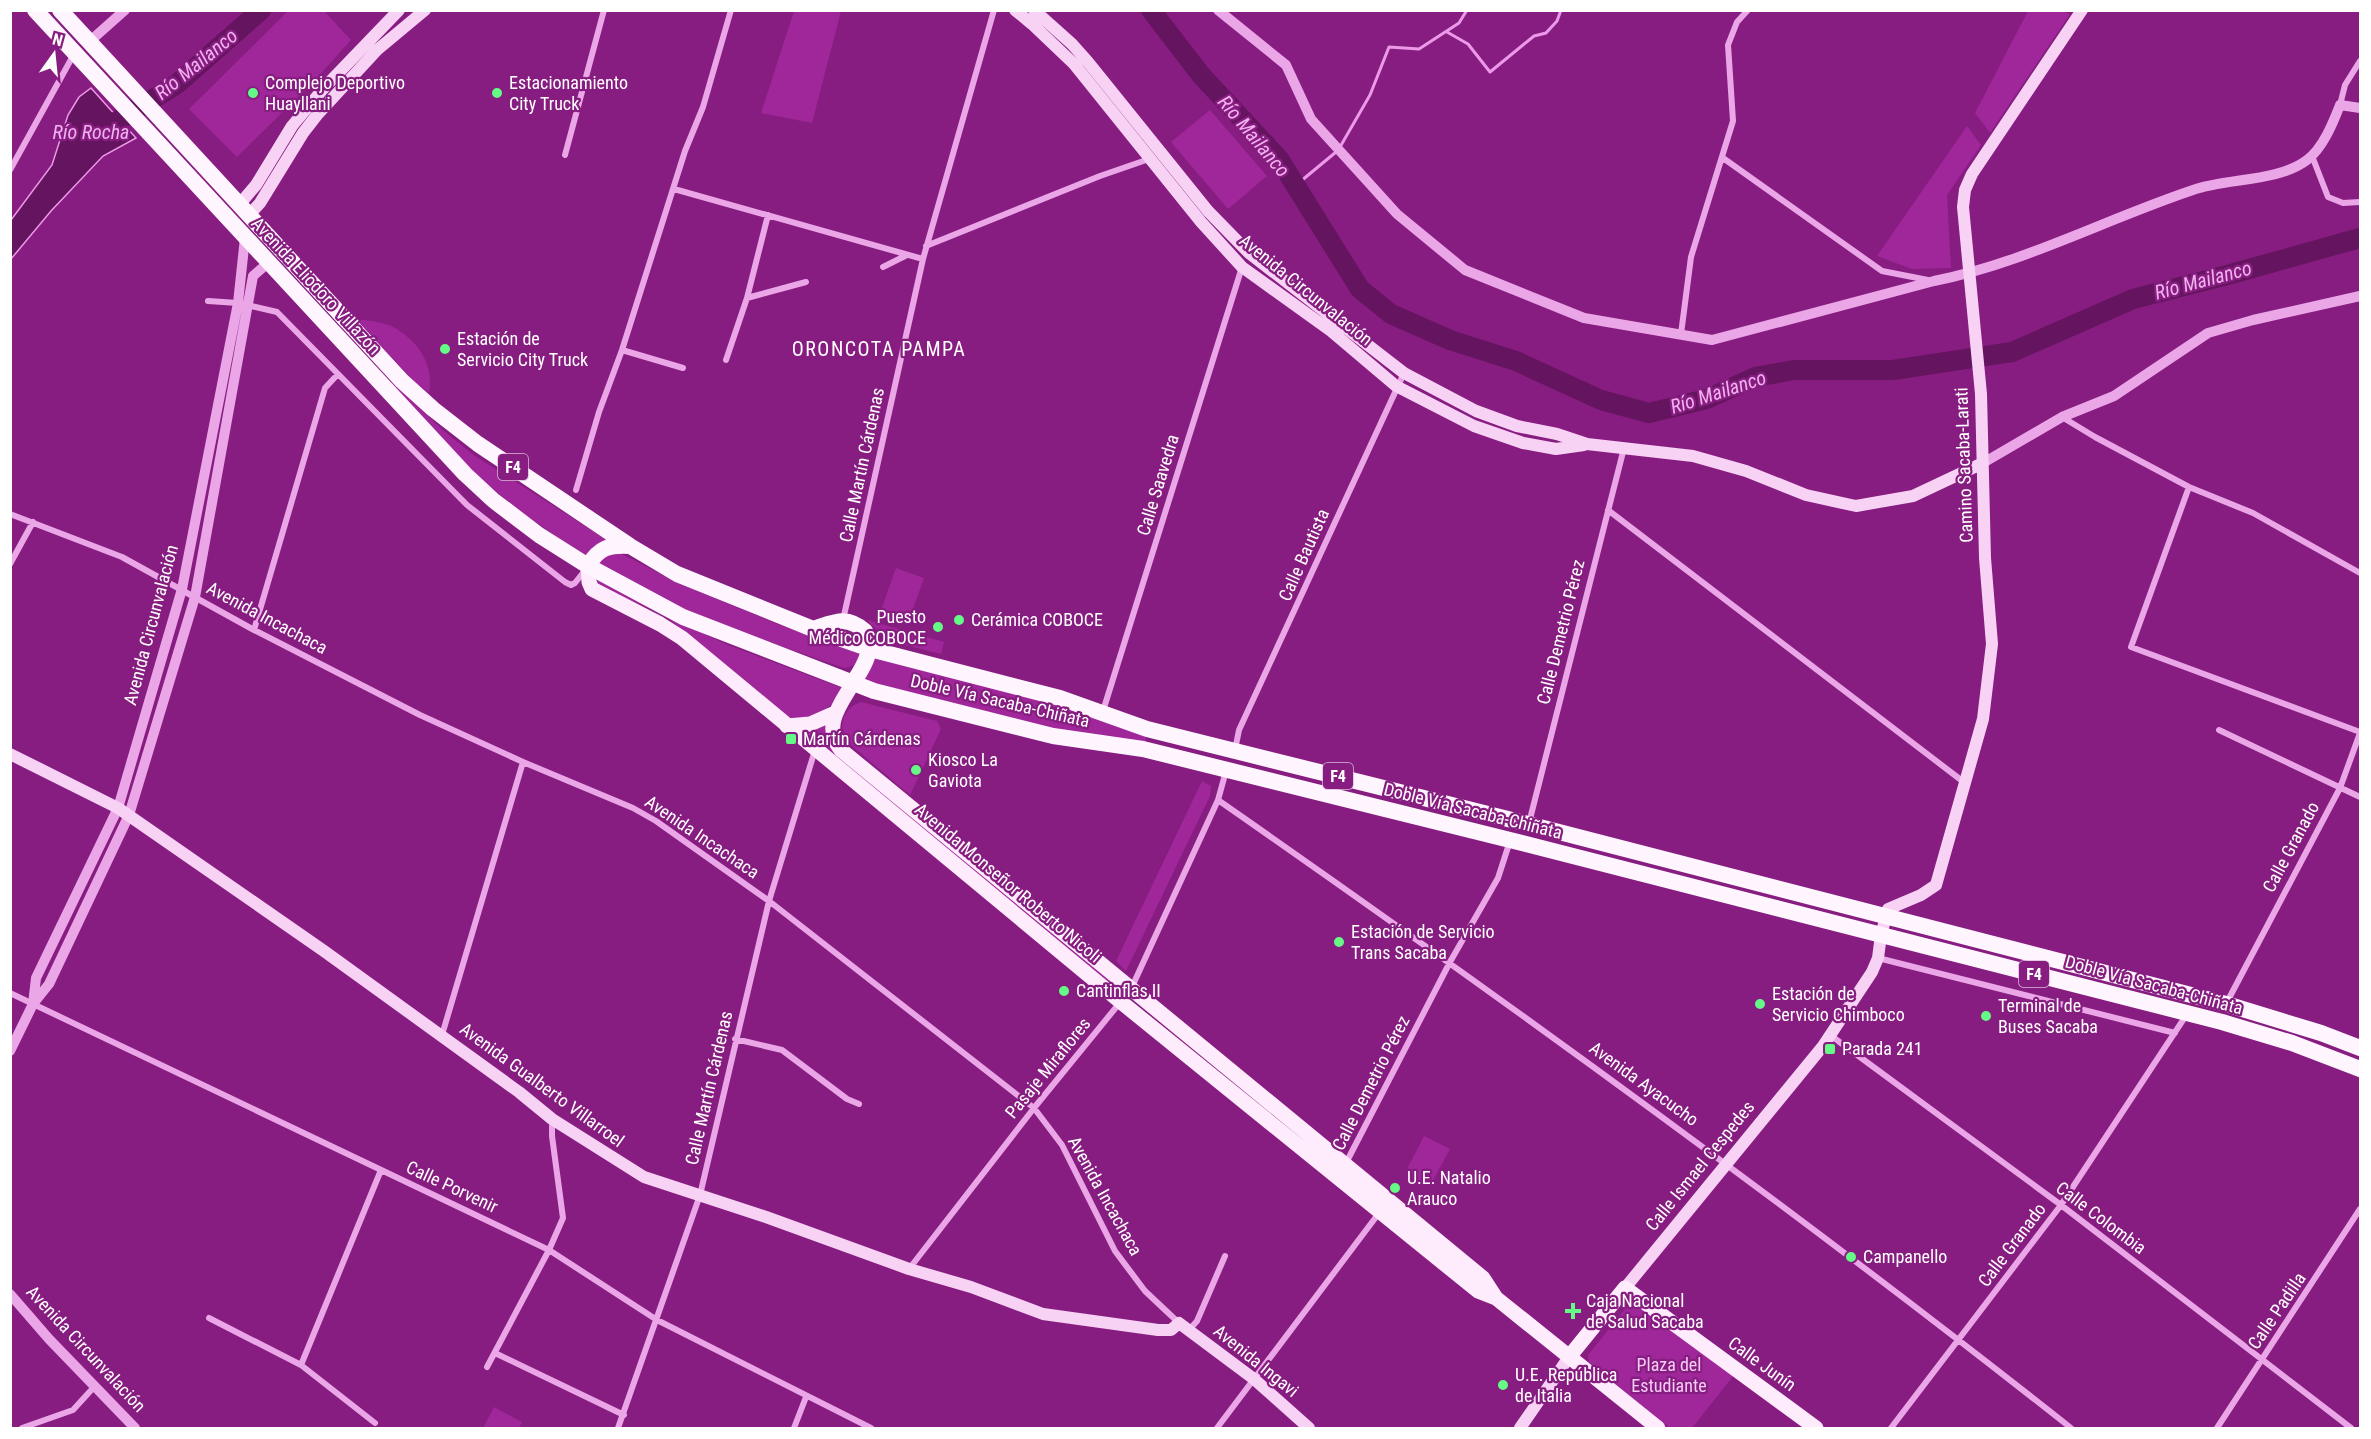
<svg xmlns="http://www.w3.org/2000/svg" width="2371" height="1439" font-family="'Roboto Condensed',sans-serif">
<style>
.green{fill:#9f2799}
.water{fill:#65145f;stroke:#ed99e9;stroke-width:1.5}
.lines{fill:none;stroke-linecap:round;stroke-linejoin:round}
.stream{stroke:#ed99e9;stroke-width:3}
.river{stroke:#65145f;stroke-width:20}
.minor{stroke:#eba6e7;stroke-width:6}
.tertiary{stroke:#eba6e7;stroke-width:10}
.secondary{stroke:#f8d2f5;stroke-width:12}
.primary{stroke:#feebfc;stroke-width:15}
.trunk{stroke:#fef5fe;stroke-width:16}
.poi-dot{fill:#65fa85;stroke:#871d80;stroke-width:2}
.labels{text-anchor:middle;stroke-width:4.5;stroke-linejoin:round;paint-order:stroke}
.shield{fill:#871d80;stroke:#dbbbd9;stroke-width:1.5}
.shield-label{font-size:16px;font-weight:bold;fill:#fff}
.poi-label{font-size:18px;fill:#fff;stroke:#871d80;text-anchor:start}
.street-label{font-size:18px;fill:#fff;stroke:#871d80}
.park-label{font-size:18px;fill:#f8cbf6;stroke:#871d80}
.water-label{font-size:20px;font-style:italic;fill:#f2b2ef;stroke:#871d80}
.neighbourhood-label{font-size:20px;letter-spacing:1.5px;fill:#fff;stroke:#871d80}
</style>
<rect width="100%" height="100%" fill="#871d80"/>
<!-- green -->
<path class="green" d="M288 11H324L351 40 317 78 237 157 189 109Z
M794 11H841L812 123 761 113Z
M2028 11H2062L2070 14 1990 133 1975 113Z
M1210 110 1267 176 1228 209 1171 142Z
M1967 126 1981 145 1947 195 1951 268 1912 269 1877 256Z
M356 319C370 321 389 322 401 332 422 346 434 369 429 393L415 382Z
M392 382 445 432 475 456 607 540 585 556C543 528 502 499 465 464 438 440 414 411 389 384Z
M620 553 678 583 777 624 863 654C858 663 855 666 844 668L703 619 596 564 602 555Z
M896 568 924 578 908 623 880 613Z
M594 576 685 625 728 645 842 688C828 714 808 729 780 713L669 619 646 607 598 587Z
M867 620 944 642 941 654C910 646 889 645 867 620Z
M874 657 1050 701 1146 737V742L1051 729 863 681Z
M861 702 937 721 941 729 910 795 846 741C838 725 843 708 861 702Z
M825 724 828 725V736L1113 982 1115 986 1110 985 803 732Z
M1202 781 1211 786 1210 796 1126 971 1116 961Z
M1424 1136 1450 1149 1430 1186 1405 1173Z
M1634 1303 1734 1375 1692 1428H1670L1589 1362 1588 1355 1629 1304Z
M494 1407 522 1422 519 1428H483Z"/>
<!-- water -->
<path class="water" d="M91 88 136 138 103 156 51 211 11 259V220L52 165 68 115 79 97Z"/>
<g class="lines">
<!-- stream -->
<path class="stream" d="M1447 32 1468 44 1490 72 1534 36 1546 33 1557 21 1561 10
M1340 147 1370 95 1389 47 1419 49 1459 23 1467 10
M1295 186 1336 152"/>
<!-- river -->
<path class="river" d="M1151 10 1201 75 1279 159 1360 289 1391 314 1450 340 1516 361 1601 400 1649 413 1707 399 1755 377 1794 370H1893L2012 352 2133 299 2231 274 2360 238
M98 133 177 84 261 10"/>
<!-- minor -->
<path class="minor" d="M2340 105 2345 85 2360 61
M565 155 604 10
M2312 156 2328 197 2343 203 2360 202
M1723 158 1882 271 1928 280
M10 170 74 54
M674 189 923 259
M926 246 1100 176 1152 158
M883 267 907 255
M747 298 806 282
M208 301 238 303 277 312 467 505 565 582 571 585 575 583 586 569
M1681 334 1691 257 1733 121 1728 45 1737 22 1748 10
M622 350 683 368
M726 360 747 298 768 215
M2062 417 2095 437 2189 487 2253 513 2360 573
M2189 487 2131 647 2360 732
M576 490 599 412 622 350 685 151 703 107 731 10
M1608 510 1965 783
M10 514 122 557 254 630 420 715 523 762 633 808 656 821 769 901 1034 1108 1062 1145 1115 1251 1145 1291 1179 1323
M10 564 33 522
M843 620 923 259 994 10
M254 630 325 388 338 374
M1103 711 1242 267
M2219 730 2360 797
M1235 750 1239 730 1404 373
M1218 800C1508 1002 1794 1209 2071 1428
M1529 823 1624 448
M1878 958 2175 1033
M10 993 549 1250 657 1320 871 1428
M2226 1004 2340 788 2360 733
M442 1035 523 762
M1830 1035 2061 1205 2351 1428
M735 1039 782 1050 847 1099 859 1104
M1346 1163 1450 962 1498 878 1510 841
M909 1269 1034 1108 1131 989 1218 800 1226 771
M209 1318 301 1365 375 1423
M1189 1330 1197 1321 1225 1256
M495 1353 624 1415
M301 1365 381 1170
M487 1367 549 1250 563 1218 552 1136V1120
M22 1428 73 1410 94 1387
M618 1428 700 1195 769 901 815 750
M794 1428 806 1397
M1217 1428 1379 1213
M1891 1428 2061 1205 2187 1014
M2217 1428 2360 1209"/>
<!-- tertiary -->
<path class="tertiary" d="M1218 10 1286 65 1311 119 1397 214 1465 270 1584 318 1712 340 1934 281C2024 263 2106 219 2193 190 2227 178 2278 182 2307 160 2323 148 2333 123 2340 105L2360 108
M89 42 125 10
M1983 463 2062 417 2114 396 2208 333 2253 320 2360 296
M33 1004 36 978 118 808 182 589 238 303 245 238
M10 1051 33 1004 49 984 129 815 195 597 253 276 268 263
M10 1294 49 1339 135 1428"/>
<!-- secondary -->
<path class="secondary" d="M1015 10 1032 24 1074 64 1201 222 1242 267 1331 331 1396 386 1474 426 1523 443 1556 449 1584 445
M1034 10 1072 44 1088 62 1208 211 1249 253 1404 373 1476 411 1517 426 1557 434 1587 444 1693 456 1746 471 1806 495 1856 506 1913 496 1983 463
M239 205 256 185 292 126 323 89 399 10
M249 215 260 203 303 133 317 115 377 50 425 10
M10 754 118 808 324 951 519 1092 552 1119 644 1177 766 1217 909 1269 971 1287 1043 1314 1158 1330H1171L1179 1323 1254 1379 1309 1428
M1625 1288 1823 1046 1872 972 1878 958 1881 935 1888 909 1921 895 1936 885 1983 719 1992 644 1985 558 1981 394 1963 207 1965 190 1972 174 2082 10
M1520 1428 1569 1357"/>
<!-- primary -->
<path class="primary" d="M588 566 589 582 592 589 660 624 682 638 1121 1002 1478 1291 1496 1298
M853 683C840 705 822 726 841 750L1483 1278 1496 1298 1658 1428
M787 726 810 724 835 713
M1569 1357 1625 1288 1816 1428"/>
<!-- trunk -->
<path class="trunk" d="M35 10 465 474 493 500 539 535 588 566 683 617 874 691 1053 736 1143 749 1510 840 2222 1022 2292 1043 2360 1069
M60 10 402 381 433 409 478 444 630 546 677 574 813 629 870 649 1060 698 1147 729 1528 824 2226 1004 2321 1033 2360 1048
M588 566C599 547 609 545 630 546
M813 629C835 622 846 615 865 631 875 651 863 667 853 683"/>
</g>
<!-- markers -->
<g class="poi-dot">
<circle cx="253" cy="93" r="6"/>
<circle cx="497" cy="93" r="6"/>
<circle cx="445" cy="349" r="6"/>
<circle cx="959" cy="620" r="6"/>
<circle cx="938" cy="627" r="6"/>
<rect x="785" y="733" width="12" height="12" rx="3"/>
<circle cx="916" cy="770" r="6"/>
<circle cx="1339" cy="942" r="6"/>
<circle cx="1064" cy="991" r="6"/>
<circle cx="1760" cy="1004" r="6"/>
<circle cx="1986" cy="1016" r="6"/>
<rect x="1824" y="1043" width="12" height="12" rx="3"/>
<circle cx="1395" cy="1188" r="6"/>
<circle cx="1851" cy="1257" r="6"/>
<path d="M1570 1302h6v6h6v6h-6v6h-6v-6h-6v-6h6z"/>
<circle cx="1503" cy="1385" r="6"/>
</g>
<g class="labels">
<!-- shield labels -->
<g class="shield">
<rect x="498" y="454" width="30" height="26" rx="4.5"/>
<rect x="1323" y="763" width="30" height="26" rx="4.5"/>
<rect x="2019" y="961" width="30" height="26" rx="4.5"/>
</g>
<g class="shield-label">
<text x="513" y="473">F4</text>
<text x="1338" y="782">F4</text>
<text x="2034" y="980">F4</text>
</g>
<!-- poi labels -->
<g class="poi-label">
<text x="265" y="89">Complejo Deportivo<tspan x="265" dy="21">Huayllani</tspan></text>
<text x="509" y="89">Estacionamiento<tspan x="509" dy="21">City Truck</tspan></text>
<text x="457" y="345">Estación de<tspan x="457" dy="21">Servicio City Truck</tspan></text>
<text x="926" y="623" text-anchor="end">Puesto<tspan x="926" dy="21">Médico COBOCE</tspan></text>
<text x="971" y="626">Cerámica COBOCE</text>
<text x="803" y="745">Martín Cárdenas</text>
<text x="928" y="766">Kiosco La<tspan x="928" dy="21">Gaviota</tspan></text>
<text x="1351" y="938">Estación de Servicio<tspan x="1351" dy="21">Trans Sacaba</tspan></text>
<text x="1076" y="997">Cantinflas II</text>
<text x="1772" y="1000">Estación de<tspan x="1772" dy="21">Servicio Chimboco</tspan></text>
<text x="1998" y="1012">Terminal de<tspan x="1998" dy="21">Buses Sacaba</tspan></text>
<text x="1842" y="1055">Parada 241</text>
<text x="1407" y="1184">U.E. Natalio<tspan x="1407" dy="21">Arauco</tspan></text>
<text x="1863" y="1263">Campanello</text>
<text x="1586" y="1307">Caja Nacional<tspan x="1586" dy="21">de Salud Sacaba</tspan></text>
<text x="1515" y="1381">U.E. República<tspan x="1515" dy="21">de Italia</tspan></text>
</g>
<!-- street labels -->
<g class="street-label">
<text transform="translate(316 286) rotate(47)" y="6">Avenida Eliodoro Villazón</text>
<text transform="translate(1306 290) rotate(39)" y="6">Avenida Circunvalación</text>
<text transform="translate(862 465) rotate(-78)" y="6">Calle Martín Cárdenas</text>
<text transform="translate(1964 465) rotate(-92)" y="6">Camino Sacaba-Larati</text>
<text transform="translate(1158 485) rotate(-73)" y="6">Calle Saavedra</text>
<text transform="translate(1304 555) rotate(-66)" y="6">Calle Bautista</text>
<text transform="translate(267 618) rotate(28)" y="6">Avenida Incachaca</text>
<text transform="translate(151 625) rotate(-75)" y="6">Avenida Circunvalación</text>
<text transform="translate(1561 632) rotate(-76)" y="6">Calle Demetrio Pérez</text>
<text transform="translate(1000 701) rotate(13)" y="6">Doble Vía Sacaba-Chiñata</text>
<text transform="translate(1473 811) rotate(14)" y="6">Doble Vía Sacaba-Chiñata</text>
<text transform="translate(702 837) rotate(34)" y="6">Avenida Incachaca</text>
<text transform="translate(2291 847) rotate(-62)" y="6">Calle Granado</text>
<text transform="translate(1008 883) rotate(40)" y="6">Avenida Monseñor Roberto Nicoli</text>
<text transform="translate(2154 985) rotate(15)" y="6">Doble Vía Sacaba-Chiñata</text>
<text transform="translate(1048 1068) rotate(-51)" y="6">Pasaje Miraflores</text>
<text transform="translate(1371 1083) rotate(-63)" y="6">Calle Demetrio Pérez</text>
<text transform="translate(1644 1084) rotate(36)" y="6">Avenida Ayacucho</text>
<text transform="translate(542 1085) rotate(36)" y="6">Avenida Gualberto Villarroel</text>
<text transform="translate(709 1088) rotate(-77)" y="6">Calle Martín Cárdenas</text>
<text transform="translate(1700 1166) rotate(-51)" y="6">Calle Ismael Cespedes</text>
<text transform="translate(452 1187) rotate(25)" y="6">Calle Porvenir</text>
<text transform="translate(1105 1196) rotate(61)" y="6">Avenida Incachaca</text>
<text transform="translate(2101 1218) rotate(37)" y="6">Calle Colombia</text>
<text transform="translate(2012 1245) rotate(-53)" y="6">Calle Granado</text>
<text transform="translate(2277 1311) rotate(-56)" y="6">Calle Padilla</text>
<text transform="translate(86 1349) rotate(47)" y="6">Avenida Circunvalación</text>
<text transform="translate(1256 1361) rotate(39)" y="6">Avenida Ingavi</text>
<text transform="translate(1762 1364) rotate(36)" y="6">Calle Junín</text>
</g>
<!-- park labels -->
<g class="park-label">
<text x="1669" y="1371">Plaza del<tspan x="1669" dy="21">Estudiante</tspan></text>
</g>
<!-- water labels -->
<g class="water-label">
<text transform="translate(196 64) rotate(-39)" y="7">Río Mailanco</text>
<text x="91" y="139">Río Rocha</text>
<text transform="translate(1254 136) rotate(50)" y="7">Río Mailanco</text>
<text transform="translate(2203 280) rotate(-15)" y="7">Río Mailanco</text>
<text transform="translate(1718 392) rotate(-18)" y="7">Río Mailanco</text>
</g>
<!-- neighbourhood labels -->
<g class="neighbourhood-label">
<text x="879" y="356">ORONCOTA PAMPA</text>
</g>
</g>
<!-- border -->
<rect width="2371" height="1439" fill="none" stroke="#ffffff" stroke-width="24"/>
<!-- north arrow -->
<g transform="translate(54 54) rotate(15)" stroke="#871d80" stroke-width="4.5" paint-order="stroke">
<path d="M0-4.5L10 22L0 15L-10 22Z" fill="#ffffff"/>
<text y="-9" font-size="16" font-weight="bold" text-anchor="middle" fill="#ffffff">N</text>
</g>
</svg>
